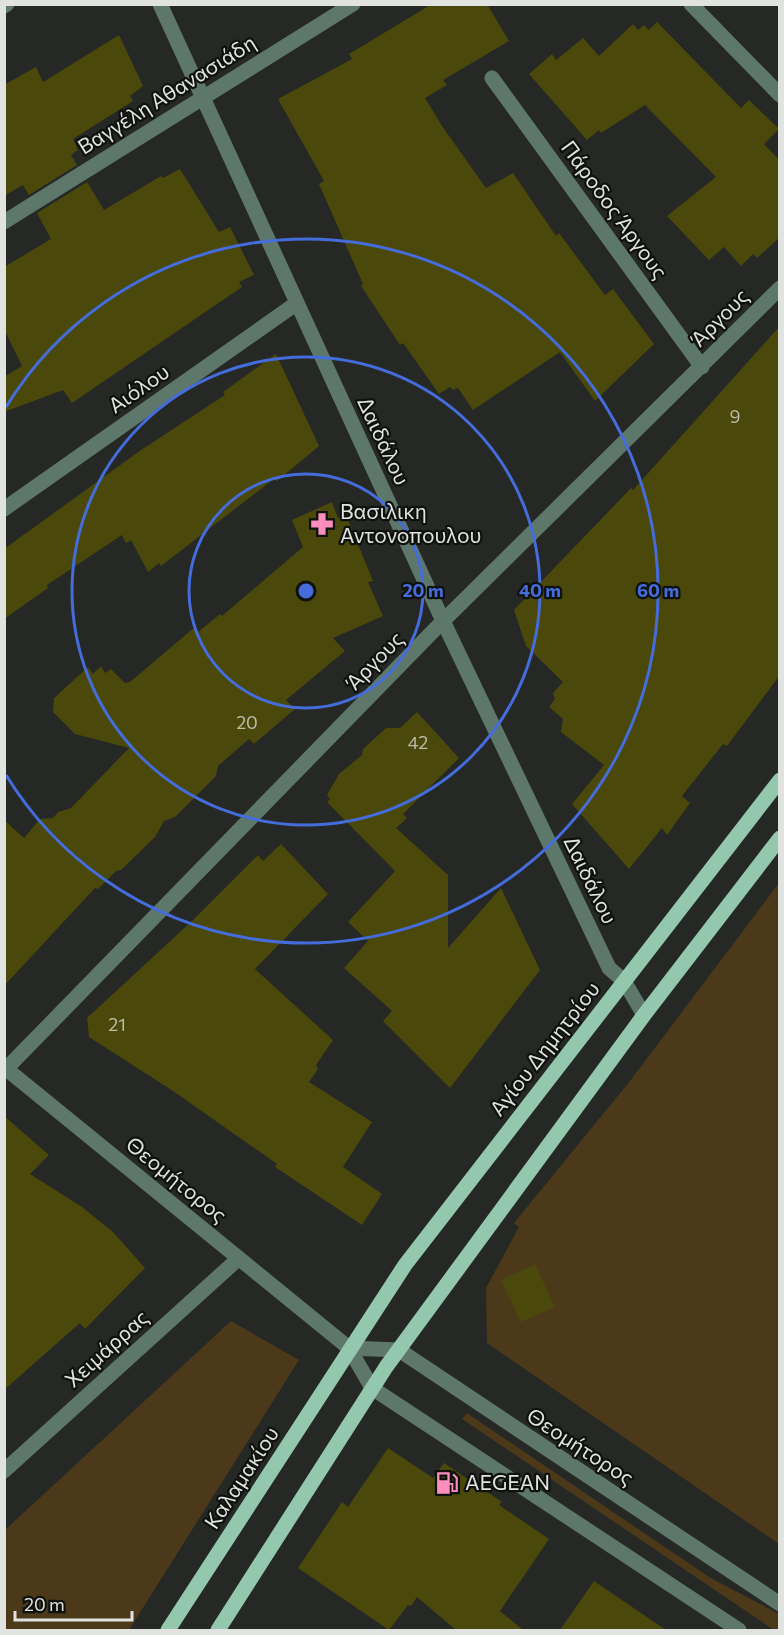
<svg xmlns="http://www.w3.org/2000/svg" width="784" height="1635" font-family="Commissioner,sans-serif">
<style>
.green{fill:#4c391a}
.building{fill:#4b480b}
.lines{fill:none;stroke-linecap:round;stroke-linejoin:round}
.minor{stroke:#5e776b;stroke-width:15}
.major{stroke:#93c8ae;stroke-width:15}
.ring{fill:none;stroke:#446cda;stroke-width:3}
.labels{text-anchor:middle;stroke-width:4.5;stroke-linejoin:round;paint-order:stroke}
.number-label{font-size:18px;fill:#bcbcab}
.street-label{font-size:21px;fill:#e1e3e0;stroke:#0f110f}
.poi-label{font-size:21px;fill:#e1e3e0;stroke:#0f110f;text-anchor:start}
.centre{fill:#446cda;stroke:#0f110f;stroke-width:3}
.ring-label{font-size:18px;text-anchor:middle;font-weight:bold;fill:#446cda;stroke:#0f110f;stroke-width:4.5;stroke-linejoin:round;paint-order:stroke}
</style>
<rect width="100%" height="100%" fill="#252824"/>
<!-- green -->
<path class="green" d="M779 883V1544L487 1343 486 1288 519 1227 514 1223 630 1081Z
M231 1321 299 1360 129 1630H5V1530Z
M467 1413 709 1577 779 1614V1630H774L462 1419Z"/>
<!-- building -->
<path class="building" d="M432 4H487L509 41 443 80 447 85 425 98 442 126 486 188 513 173 556 236 559 233 605 295 613 289 654 344 595 401 560 352 473 410 458 388 453 390 450 387 439 394 403 343 400 345 361 286 363 284 319 184 324 181 278 99 352 59 349 54Z
M657 22 741 108 749 100 779 129 764 144 780 161V237L757 258 753 254 741 266 724 247 709 260 667 216 716 177 645 105 601 133 599 130 587 140 529 74 552 54 556 60 583 38 599 56 633 24 638 30 644 25 649 30Z
M119 35 143 86 130 96 133 101 73 139 78 150 71 155 77 165 29 195 23 185 4 196V85L36 67 43 82Z
M180 169 219 232 230 227 254 275 239 282 242 287 72 403 63 390 4 412V377L22 366 4 329V267L51 239 37 213 87 182 104 210 161 176 163 178Z
M780 326V675L727 746 723 744 682 796 690 803 667 835 662 828 629 869 572 804 604 765 561 732 563 719 549 707 555 699 553 693 563 682 526 646 514 610 631 488 633 490Z
M276 354 319 446 277 481 275 478 161 566 159 563 148 572 131 540 126 543 122 535 47 585 48 588 4 619V549L141 450 225 395 223 392Z
M332 502 338 518 346 515 373 581 368 582 383 616 333 638 345 651 286 700 295 709 254 744 249 739 218 766 216 776 175 817 164 821 155 837 121 870 116 871 98 889 95 888 4 986V820L24 838 40 819 53 818 58 812 71 808 129 748 75 734 53 712 54 698 88 667 93 674 101 666 105 673 111 669 125 683 130 682 195 627 198 632 220 614 222 616 303 547 292 520Z
M417 712 459 758 403 814 407 818 396 828 448 875V948L501 888 540 970 450 1088 383 1021 392 1011 344 968 368 941 348 922 395 871 327 802 330 799 327 795 339 774 362 755 363 749 386 728H400Z
M281 844 328 894 255 969 333 1040 316 1065 318 1069 309 1082 372 1122 343 1167 382 1194 362 1225 275 1167 277 1164 173 1091 89 1037 87 1018 193 920 258 855 263 861Z
M4 1116 49 1155 30 1174 82 1207 113 1232 145 1268 85 1329 80 1323 4 1390Z
M535 1264 555 1307 521 1322 501 1280Z
M388 1448 433 1478 444 1463 502 1502 499 1505 549 1539 500 1611 523 1630H456L417 1597 411 1606 408 1605 389 1630 298 1568 342 1502 348 1507Z
M594 1581 666 1630H560Z"/>
<g class="lines">
<!-- minor -->
<path class="minor" d="M160 4 443 621 609 968 624 981 644 1015
M691 4 780 95
M4 6 7 4
M492 78 702 367
M4 222 353 4
M4 509 297 303
M4 1067 349 1348 372 1388 739 1630
M4 1071 443 621 780 288
M349 1348 399 1350 780 1604
M4 1471 238 1259"/>
<!-- major -->
<path class="major" d="M168 1630 405 1265 780 780
M218 1630 386 1367 644 1015 780 838"/>
</g>
<!-- distance rings -->
<g class="ring">
<circle cx="306" cy="591" r="117"/>
<circle cx="306" cy="591" r="234"/>
<path d="M6 407A352 352 0 1 1 6 775"/>
</g>
<!-- icons -->
<defs>
<g id="pharmacy-bare" transform="scale(1.8)"><path d="M-2-6h4v4h4v4h-4v4h-4v-4h-4v-4h4Z" fill="#fd8ebe" stroke="#0f110f" stroke-width="2.5" paint-order="stroke"/></g>
<g id="fuel-bare" transform="scale(1.8)"><path d="M-5.5-6h7V0h2V4h1.3V-2.5L3-4.5l.8-.8L6-3V5H2.5V1h-1V6h-7ZM-4.2-4.7v3.2H.2V-4.7Z" fill="#fd8ebe" stroke="#0f110f" stroke-width="2.5" paint-order="stroke"/></g>
</defs>
<g fill-rule="evenodd">
<use href="#pharmacy-bare" x="322" y="524"/>
<use href="#fuel-bare" x="447" y="1483"/>
</g>
<g class="labels">
<!-- number labels -->
<g class="number-label">
<text x="735" y="423">9</text>
<text x="247" y="729">20</text>
<text x="418" y="749">42</text>
<text x="117" y="1031">21</text>
</g>
<!-- street labels -->
<g class="street-label">
<text transform="translate(167 95) rotate(-32)" y="7">Βαγγέλη Αθανασιάδη</text>
<text transform="translate(614 210) rotate(54)" y="7">Πάροδος Άργους</text>
<text transform="translate(720 318) rotate(-45)" y="7">Άργους</text>
<text transform="translate(139 389) rotate(-35)" y="7">Αιόλου</text>
<text transform="translate(383 441) rotate(65)" y="7">Δαιδάλου</text>
<text transform="translate(375 661) rotate(-46)" y="7">Άργους</text>
<text transform="translate(590 880) rotate(64)" y="7">Δαιδάλου</text>
<text transform="translate(545 1049) rotate(-52)" y="7">Αγίου Δημητρίου</text>
<text transform="translate(176 1180) rotate(39)" y="7">Θεομήτορος</text>
<text transform="translate(107 1349) rotate(-42)" y="7">Χειμάρρας</text>
<text transform="translate(580 1447) rotate(33)" y="7">Θεομήτορος</text>
<text transform="translate(242 1478) rotate(-57)" y="7">Καλαμακίου</text>
</g>
<!-- poi labels -->
<g class="poi-label">
<text x="340" y="519">Βασιλικη<tspan x="340" dy="24">Αντονοπουλου</tspan></text>
<text x="465" y="1490">AEGEAN</text>
</g>
</g>
<circle cx="306" cy="591" r="9" class="centre"/>
<g class="ring-label">
<text x="423" y="597">20 m</text>
<text x="540" y="597">40 m</text>
<text x="658" y="597">60 m</text>
</g>
<!-- border -->
<rect width="784" height="1635" fill="none" stroke="#e1e3e0" stroke-width="12"/>
<!-- scale -->
<path d="M15 1611v9h117v-9" fill="none" stroke="#e1e3e0" stroke-width="3"/>
<text x="24" y="1611" font-size="18" fill="#e1e3e0" stroke="#0f110f" stroke-width="4.5" paint-order="stroke">20 m</text>
</svg>
